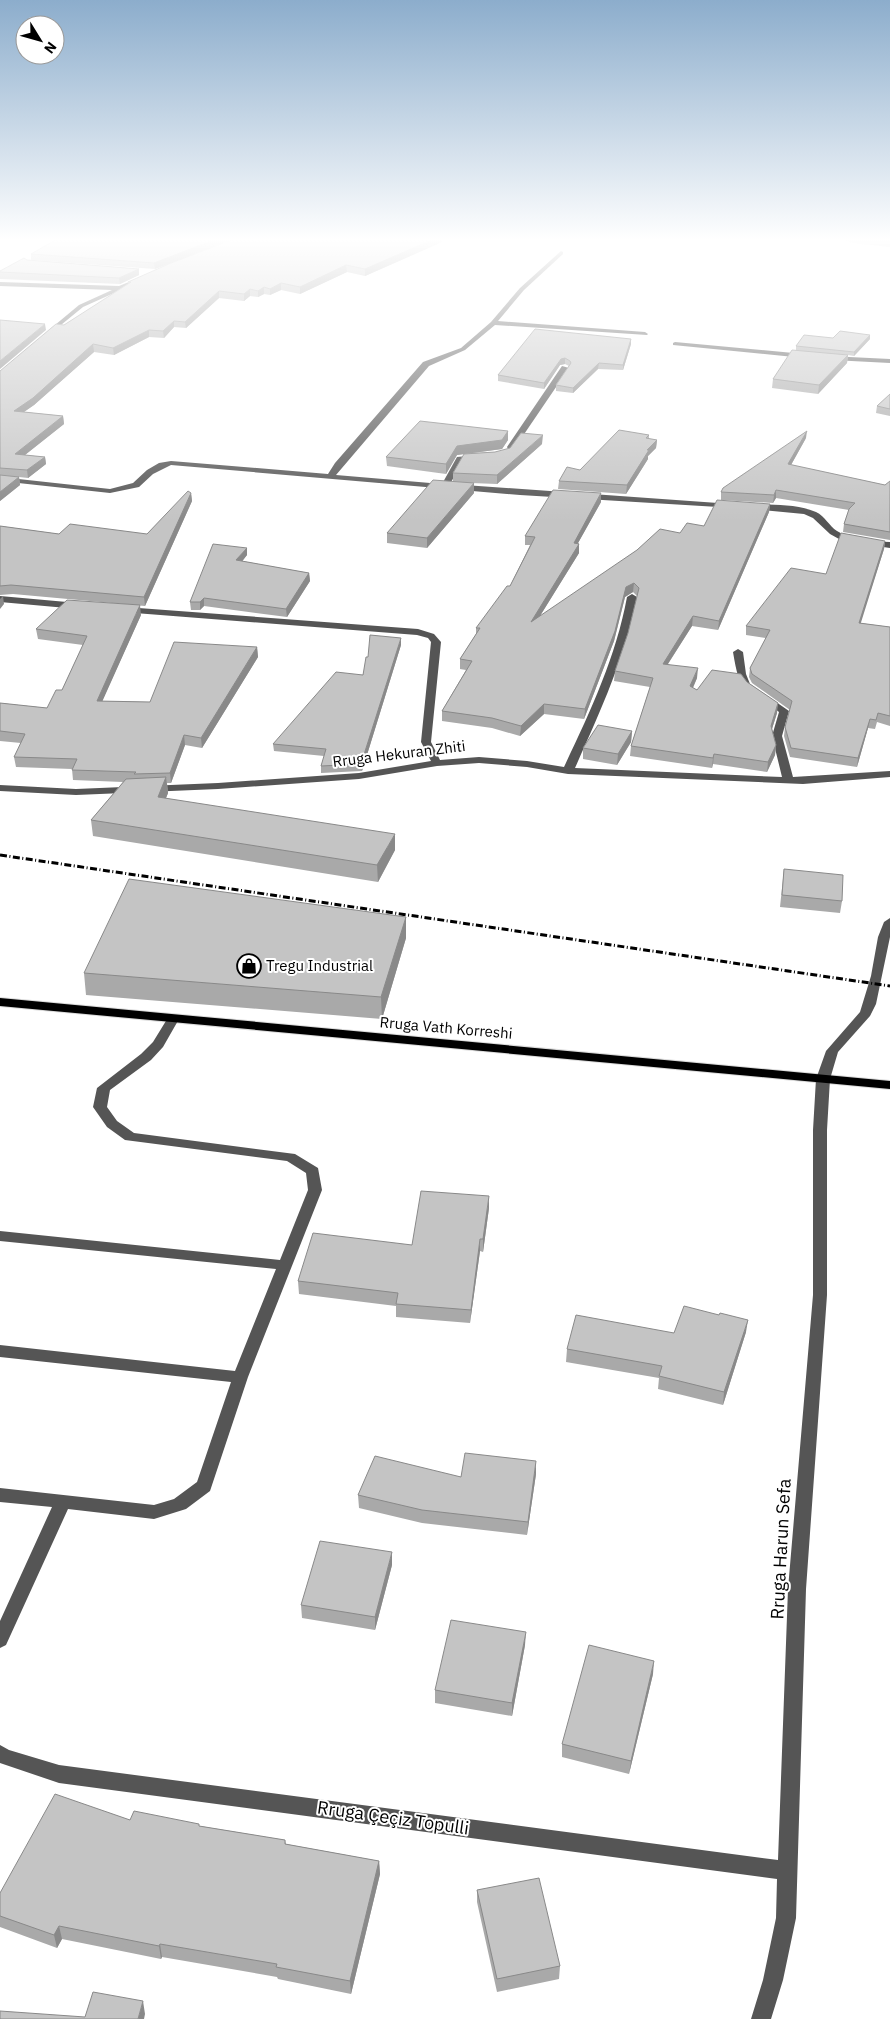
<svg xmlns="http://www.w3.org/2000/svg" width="890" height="2019" font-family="'IBM Plex Sans',sans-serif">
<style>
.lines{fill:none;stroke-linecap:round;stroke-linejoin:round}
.canal{fill:#a3a3a3;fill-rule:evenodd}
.major-casing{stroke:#dbdbdb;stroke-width:2}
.minor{fill:#555;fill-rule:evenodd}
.major{fill:#000;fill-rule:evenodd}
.rail{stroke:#000;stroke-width:3;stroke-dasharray:7 2.5 1 2.5;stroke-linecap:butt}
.wall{fill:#a9a9a9}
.shaded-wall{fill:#898989}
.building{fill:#c4c4c4;stroke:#898989}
.labels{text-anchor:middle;stroke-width:4;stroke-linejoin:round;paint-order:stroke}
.street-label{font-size:15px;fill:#000;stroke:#fff}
.poi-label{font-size:15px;fill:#000;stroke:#fff;text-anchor:start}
.near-street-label{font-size:18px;fill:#000;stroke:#fff}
</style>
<rect width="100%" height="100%" fill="#fff"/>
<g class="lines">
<!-- canal -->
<path class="canal" d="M845 238H890V247L853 243 847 241Z"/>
<!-- major casing -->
<g class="major-casing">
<path id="major" d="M0 998 890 1081V1089L0 1006Z"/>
</g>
<!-- minor -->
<path class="minor" d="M561 251 563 252V254L524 290 498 321 645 332 648 334 647 335 495 325 465 350 429 366 336 475 442 484 457 457 477 455 481 457 480 459 463 461 450 484 732 504H735V508L520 495 171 465 153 474 139 487 110 493 0 481V477L110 489 133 483 147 470 159 463 171 461 328 474 335 463 423 362 461 348 491 322 520 288Z
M141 277 144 279 143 280 83 307 45 338 43 337V335L79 305 112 290 0 286V282L119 286Z
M675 342 804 354 808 356 804 358 673 345V343Z
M829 356 890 359V363L832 360H829Z
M562 366 569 368 514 449H508L507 447Z
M754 504C774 505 797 504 816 512 825 516 829 526 837 531 852 541 873 541 890 542V548L863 544 839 539 830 534 813 518 804 514 751 509 750 507Z
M632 594 637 597C625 658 600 712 575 768L782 777 772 736 779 712C746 685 741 701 733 652L738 649 743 652 746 674 750 684 789 711 782 736 793 777 890 771V777L803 784 568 774 527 767 479 763 437 766 359 779 218 789 76 795 0 791V785L76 789 218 783 359 773 431 761 421 742 431 642 428 638 417 635 122 612 120 610 125 607 418 629 434 634 441 642 431 742 440 760 479 757 527 761 564 767C590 712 616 657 627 597Z
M0 596 78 603 83 606 78 609 0 602Z
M890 918V937L876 1004 870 1016 838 1052 830 1079 827 1130V1295L806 1589 796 1918 783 1980 771 2019H751L763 1980 776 1918 777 1879 59 1783 0 1763V1745L9 1750 59 1765 778 1860 788 1589 813 1295V1130L816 1079 826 1051 860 1012 871 976 878 937 884 922Z
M173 1015 179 1019 163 1047 151 1060 110 1090 107 1107 117 1121 134 1133 295 1154 318 1168 322 1190 248 1377 210 1491 186 1509 154 1519 68 1509 6 1645 0 1648V1621L52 1507 0 1502V1488L154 1505 174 1499 197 1482 231 1382 0 1357V1345L235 1371 276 1269 0 1241V1231L280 1260 308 1190 306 1173 287 1161 125 1140 107 1127 93 1107 97 1088 141 1054 153 1042 169 1016Z"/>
<!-- major -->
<use href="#major" class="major"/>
<!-- rail -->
<path class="rail" d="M0 855 890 986"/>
</g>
<!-- wall -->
<path class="wall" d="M236 238 155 269 31 260V254Z
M442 238V242L365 276 347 272 300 294 281 290 270 295 264 294 258 297 250 296 244 301 219 298 186 328 174 327 164 338 149 337 114 355 94 352 34 405 24 412 63 416 64 424 25 455 45 457 46 464 28 478 19 477 20 485 0 501V371L64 325 128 284V282Z
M27 260 139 269V275L120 284 0 279V271Z
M833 338 870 339 854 356 848 355 847 363 818 394 772 388 773 379 796 350V346Z
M631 339V344L623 370 598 369 573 393 556 391V385L569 366 565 364 560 365 544 389 498 381V375Z
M890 394V416L876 413 877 406Z
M508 431V440L502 449 473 453 495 452 542 444 497 484 471 483 474 493 427 548 387 543V533L453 482V473L464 454 457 455 446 474 387 466 386 457Z
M649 435V439L657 440 656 448 648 456V459L626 494 558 489 559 481Z
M806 438 791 465 885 485 890 481V540L843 532 844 524 849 510 776 498 773 503 721 500V492Z
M191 493 192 501 145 606 13 594 0 595V526L59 534H147Z
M601 493V502L578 543 579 544V553L540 616 680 533 704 526 770 504 769 512 718 630 692 626 668 664 697 678 693 688 697 690 747 682 777 713 772 729 776 745 775 755 767 772 713 764 712 768 630 756 631 746 650 687 614 681 615 671 628 633 637 596 633 592 625 597 614 641 584 719 544 714 520 736 492 728 442 721V711L466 670 460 669V659L476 634V628L510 586 530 545H525V536Z
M885 541 884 549 860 623 890 627V726L877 722 875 729 868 728 857 767 790 757 784 736 785 727 790 710 752 683 749 677 750 668 766 638 746 635V626L826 574Z
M247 548V555L242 561 309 573 310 581 287 617 204 606 200 610H191L190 602Z
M141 615 102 701 150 702 257 647 258 657 202 748 185 745 171 783H167L168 793 166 798 395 850 378 882 93 836 91 820 123 782 73 780 72 769 16 767 14 757 21 743 0 741V703L47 708 62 690 83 645 38 639 36 629Z
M401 645 362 771 321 773V766L324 756 274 751 273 744 363 675 368 657Z
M632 731 631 742 617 765 583 759V748Z
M784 869 842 901 840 913 780 907Z
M406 917V938L382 1019 86 995 84 973Z
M489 1208 483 1252 480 1251 470 1323 396 1317V1306L299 1294 298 1281 412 1245Z
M746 1332 723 1405 658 1389 659 1378 566 1362 567 1349 674 1333Z
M536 1474 527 1535 422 1523 359 1508 358 1495 461 1477Z
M392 1565 375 1630 302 1618 301 1605Z
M525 1645 512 1716 435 1703V1690Z
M653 1674 629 1774 562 1757V1744Z
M130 1820 200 1826 285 1840 286 1844 379 1861 380 1874 351 1994 278 1979 277 1977 162 1957 161 1959 62 1939 57 1948 0 1927V1893Z
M477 1890 560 1966 559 1979 497 1992 477 1902Z"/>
<!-- shaded-wall -->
<path class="shaded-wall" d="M219 238H236L155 269 154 263Z
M436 238H442V242L365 276V269Z
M346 265 347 272 300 294V287Z
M139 269V275L120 284 119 278Z
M281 283V290L270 295V289Z
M264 287V294L258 297V291Z
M250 289V296L244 301V294Z
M219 291V298L186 328 185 322Z
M174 321V327L164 338 163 331Z
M45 324 46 330 0 369V361Z
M149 330V337L114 355 113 348Z
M870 335V339L854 356V352Z
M631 339V344L623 370V365Z
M93 344 94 352 34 405 15 418 14 411Z
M848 355 847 363 818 394 819 385Z
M565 358V364L560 365 544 389V383L561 359Z
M599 363 598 369 573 393V388Z
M63 416 64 424 16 462 15 454Z
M508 431V440L502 449 457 455 446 474V464L457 446Z
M807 431 806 438 787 472 788 464Z
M543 435 542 444 497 484V475Z
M657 440 656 448 648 456V459L626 494 627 485 647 450Z
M45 457 46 464 28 478 27 470Z
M19 477 20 485 0 501V492Z
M474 483V493L427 548V538Z
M776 490V498L773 503 774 495Z
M191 493 192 501 145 606 144 597Z
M601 493V502L573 552 574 543Z
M770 504 769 512 718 630 719 621Z
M885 541 884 549 858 632 859 623Z
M579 544V553L530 632 531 622Z
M247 548V555L237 568 236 560Z
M309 573 310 581 287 617 286 609Z
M634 583 633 592 625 597 614 641 584 719 585 709 626 587Z
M3 596 4 604 0 609V599Z
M204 598V606L200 610V602Z
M140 605 141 615 98 711 97 701Z
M693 616 692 626 662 673 663 664Z
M401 638V645L362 771 361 764Z
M257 647 258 657 202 748 201 738Z
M698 668 697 678 689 696 690 686Z
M778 703 777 713 770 735 771 726Z
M544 704V714L520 736 521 726Z
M870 719 868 728 857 767 858 758Z
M632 731 631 742 617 765 618 754Z
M184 735 185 745 171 783 170 773Z
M776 745 775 755 767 772 768 762Z
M714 754 713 764 712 768 713 758Z
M166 777 168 793 160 813 158 797Z
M395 834V850L378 882 377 865Z
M406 917V938L382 1019 381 997Z
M489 1196V1208L483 1252V1239Z
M480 1239V1251L470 1323 471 1310Z
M748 1320 746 1332 723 1405 724 1392Z
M536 1461V1474L527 1535 528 1522Z
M392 1552V1565L375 1630V1617Z
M526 1632 525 1645 512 1716V1703Z
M654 1661 653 1674 629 1774 631 1761Z
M379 1861 380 1874 351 1994 350 1981Z
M59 1926 62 1939 57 1948 54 1935Z
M160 1944 162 1957 161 1959 159 1946Z
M143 2001 145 2014 144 2019H138Z"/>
<!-- building -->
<path class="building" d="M59 238H219L154 263 31 254Z
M237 238H436L365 269 346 265 300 287 281 283 270 289 264 287 258 291 250 289 244 294 219 291 185 322 174 321 163 331 149 330 113 348 93 344 33 398 14 411 63 416 15 454 45 457 27 470 0 468V371L56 324 64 325 131 282H128L171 263Z
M24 258 27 260 139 269 119 278 0 272V271Z
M0 320 45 324 0 361Z
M535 329 631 339 623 365 599 363 573 388 556 385 571 363 570 361 565 358 561 359 544 383 498 375Z
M840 331 870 335 854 352 796 346 804 335 833 338Z
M792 350 848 355 819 385 773 379Z
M890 394V409L877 406Z
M420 421 508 431 502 440 457 446 446 464 386 457Z
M619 430 649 435 646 438 657 440 647 450H649L627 485 559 481 567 467 580 470Z
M807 431 788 464 885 485 890 481V532L844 524 849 509 855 503 776 490 774 495 721 492 723 488Z
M521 433 543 435 497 475 453 473 464 454 495 452 510 448Z
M0 475 19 477 0 492Z
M433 480 474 483 427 538 387 533Z
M553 490 601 493 574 543 579 544 531 622 637 550 660 529 680 533 687 523 704 526 717 500 770 504 719 621 693 616 663 664 698 668 690 686 697 690 712 670 741 674 747 682 778 703 771 726 776 745 768 762 714 754 713 758 631 746 653 678 615 671 628 633 639 588 634 583 626 587 615 631 585 709 544 704 521 726 492 718 442 711 472 661 460 659 480 628H476L507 586H510L535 537 525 536Z
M188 491 191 493 144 597 11 585 0 586V526L59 534 70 524 147 534Z
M841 533 885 541 859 623 890 627V716L878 713 876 720 870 719 858 758 791 748 785 727 792 701 752 674 750 668 770 630 746 626 791 568 826 574Z
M213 544 247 548 236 560 309 573 286 609 204 598 200 602H190Z
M67 600 140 605 97 701 150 702 174 642 257 647 201 738 184 735 170 773 134 774 136 772 72 770 77 759 14 757 25 734 0 731V703L47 708 56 690H62L87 636 36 629Z
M370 635 401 638 361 764 321 766 326 749 273 744 336 672 363 675 366 657H368Z
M598 725 632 731 618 754 583 748Z
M166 777 158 797 395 834 377 865 91 820 126 779Z
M784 869 843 875 842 901 782 895Z
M129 879 406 917 381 997 84 973Z
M421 1191 489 1196 483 1239H480L471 1310 396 1304 398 1293 298 1281 313 1233 412 1245Z
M684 1306 719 1315 720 1313 748 1320 724 1392 659 1376 662 1366 567 1349 576 1315 674 1333Z
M465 1453 536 1461 528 1522 422 1510 358 1495 375 1456 461 1477Z
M320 1541 392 1552 375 1617 301 1605Z
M451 1620 526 1632 512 1703 435 1690Z
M589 1645 654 1661 631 1761 562 1744Z
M55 1794 130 1820 134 1811 199 1824V1826L285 1840V1844L379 1861 350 1981 276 1967 277 1964 160 1944 159 1946 59 1926 54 1935 0 1916V1893Z
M539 1878 560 1966 497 1979 477 1890Z
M93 1992 143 2001 138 2019H0V2011L85 2017Z"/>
<!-- sky -->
<linearGradient id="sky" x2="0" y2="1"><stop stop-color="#8cadcc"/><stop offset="0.46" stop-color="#fff"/><stop offset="1" stop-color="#fff" stop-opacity="0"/></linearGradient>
<rect width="890" height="521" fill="url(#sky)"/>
<!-- icons -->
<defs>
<g id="shop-ring" transform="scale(1.25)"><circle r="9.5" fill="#fff" stroke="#000" stroke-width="1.5"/><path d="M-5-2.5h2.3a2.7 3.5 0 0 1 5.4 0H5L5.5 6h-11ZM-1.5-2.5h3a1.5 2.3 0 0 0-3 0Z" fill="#000"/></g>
</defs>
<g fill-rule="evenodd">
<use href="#shop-ring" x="249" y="966"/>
</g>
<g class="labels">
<!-- street labels -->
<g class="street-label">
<text transform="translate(399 754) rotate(-7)" y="5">Rruga Hekuran Zhiti</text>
<text transform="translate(446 1028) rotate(5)" y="5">Rruga Vath Korreshi</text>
</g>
<!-- poi labels -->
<g class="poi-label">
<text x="266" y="971">Tregu Industrial</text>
</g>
<!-- near-street labels -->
<g class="near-street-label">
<text transform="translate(781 1549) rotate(-87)" y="6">Rruga Harun Sefa</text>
<text transform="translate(393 1818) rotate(8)" y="6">Rruga Çeçiz Topulli</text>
</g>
</g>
<!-- north arrow -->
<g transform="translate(40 40) rotate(127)"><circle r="24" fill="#ffffff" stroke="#999999"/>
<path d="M0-4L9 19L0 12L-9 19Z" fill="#000000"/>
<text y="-8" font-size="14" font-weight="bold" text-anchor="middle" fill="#000000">N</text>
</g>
</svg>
